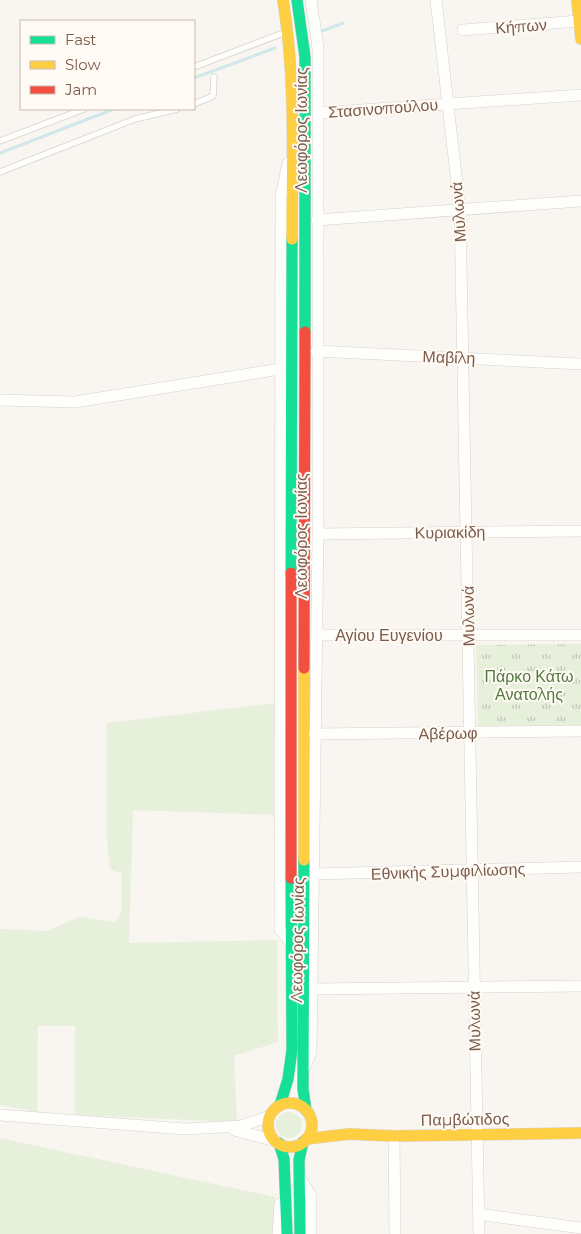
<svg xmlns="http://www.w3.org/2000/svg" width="581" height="1234" font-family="Montserrat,sans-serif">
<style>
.grass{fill:#e7f0db}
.park{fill:url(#park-tufts)}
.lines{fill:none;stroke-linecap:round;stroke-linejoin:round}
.stream{stroke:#d0e8ea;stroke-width:3}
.lane-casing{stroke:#d7d1cb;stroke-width:7}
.street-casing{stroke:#d7d1cb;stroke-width:12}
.fast-casing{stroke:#d9d2cb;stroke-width:12}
.slow-casing{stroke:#d9d2cb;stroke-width:12}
.jam-casing{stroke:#d9d2cb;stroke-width:12}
.lane{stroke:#fefefd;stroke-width:5.5}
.street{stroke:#fefefd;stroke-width:11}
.fast{stroke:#16e098;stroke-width:11}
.slow{stroke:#ffcf43;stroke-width:11}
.jam{stroke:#f24e42;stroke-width:11}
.labels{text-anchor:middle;stroke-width:4;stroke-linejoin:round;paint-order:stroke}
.street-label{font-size:16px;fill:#7a5c4d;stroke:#fffaf3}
.park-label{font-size:16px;fill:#537a41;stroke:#fffaf3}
</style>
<defs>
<pattern id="park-tufts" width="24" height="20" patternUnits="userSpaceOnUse" patternTransform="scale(1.25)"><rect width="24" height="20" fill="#e7f0db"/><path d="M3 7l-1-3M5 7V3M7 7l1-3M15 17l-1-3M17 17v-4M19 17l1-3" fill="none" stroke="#c0c6b4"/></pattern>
</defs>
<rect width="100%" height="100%" fill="#f9f5f0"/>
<!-- grass -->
<path class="grass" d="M276 703V815L133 810 129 943 277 940 278 1042 234 1056 237 1122 75 1115V1026H38L37 1112 0 1105V929L47 931 79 917 114 922 121 914 122 873 110 870 107 838V723Z
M276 1125a13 13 0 1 1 26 0a13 13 0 1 1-26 0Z
M0 1138 275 1197V1234H0Z"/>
<!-- park -->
<path class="park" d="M581 644V725L478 726 476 645Z"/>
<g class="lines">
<!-- stream -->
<path class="stream" d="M322 31 343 23
M194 78 275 48
M0 153 114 109"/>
<!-- lane casing -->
<g class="lane-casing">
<path id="lane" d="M194 67 286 32
M194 104 213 96 214 77
M0 141 84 109
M0 172 135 119 177 109"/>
</g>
<!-- street casing -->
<g class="street-casing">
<path id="street" d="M436 0 460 210 479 1234
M463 30 579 21
M318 113 581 95
M288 163 281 197 280 929 291 943
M317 220 581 201
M316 351 581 364
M0 400 75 402 280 369
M318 534 581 531
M317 635H581
M314 734 581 731
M314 874 581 867
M312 989 581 986
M305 1067 311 1052 318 534V48L311 0
M0 1115 185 1129 241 1126 270 1116
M234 1130 276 1141
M394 1136 395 1234
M299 1177 311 1196V1234
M478 1214 581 1228
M278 1234 280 1204"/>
</g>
<!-- fast casing -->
<g class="fast-casing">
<path id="fast" d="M297 0 305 57V332
M291 573 292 239
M304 860 303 1089 306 1110
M280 1105 288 1079 292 1050 291 878
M279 1143 284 1159 287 1234
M300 1234 299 1160 303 1142"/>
</g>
<!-- slow casing -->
<g class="slow-casing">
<path id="slow" d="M283 0C296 79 292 159 292 239
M577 0 581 39
M304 860V668
M268 1125a22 22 0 1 1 44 0a22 22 0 1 1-44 0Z
M306 1139 349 1134 394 1136 581 1133"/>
</g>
<!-- jam casing -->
<g class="jam-casing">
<path id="jam" d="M304 668 305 332
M291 878V573"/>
</g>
<!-- lane -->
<use href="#lane" class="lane"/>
<!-- street -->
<use href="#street" class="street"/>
<!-- fast -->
<use href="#fast" class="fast"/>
<!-- slow -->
<use href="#slow" class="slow"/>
<!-- jam -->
<use href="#jam" class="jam"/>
</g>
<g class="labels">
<!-- street labels -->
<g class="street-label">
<text transform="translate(521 26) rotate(-4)" y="6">Κήπων</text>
<text transform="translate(383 108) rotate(-4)" y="6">Στασινοπούλου</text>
<text transform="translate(301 130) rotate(-90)" y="6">Λεωφόρος Ιωνίας</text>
<text transform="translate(458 212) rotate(-94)" y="6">Μυλωνά</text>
<text transform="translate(449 357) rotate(2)" y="6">Μαβίλη</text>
<text transform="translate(450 532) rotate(-1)" y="6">Κυριακίδη</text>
<text transform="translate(301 536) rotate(-90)" y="6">Λεωφόρος Ιωνίας</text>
<text transform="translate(468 616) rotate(-91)" y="6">Μυλωνά</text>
<text x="389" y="641">Αγίου Ευγενίου</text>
<text transform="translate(448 733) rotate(-1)" y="6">Αβέρωφ</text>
<text transform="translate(448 871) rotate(-2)" y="6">Εθνικής Συμφιλίωσης</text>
<text transform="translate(297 940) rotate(-89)" y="6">Λεωφόρος Ιωνίας</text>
<text transform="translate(474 1021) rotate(-91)" y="6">Μυλωνά</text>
<text transform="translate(465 1119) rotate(-1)" y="6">Παμβώτιδος</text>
</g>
<!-- park labels -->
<g class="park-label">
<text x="529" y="682">Πάρκο Κάτω<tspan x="529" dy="18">Ανατολής</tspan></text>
</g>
</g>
<!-- legend -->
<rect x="20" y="20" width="175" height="90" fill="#fffaf3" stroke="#cabbb1"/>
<rect x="30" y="36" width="25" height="8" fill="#16e098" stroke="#cabbb1"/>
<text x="65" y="45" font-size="15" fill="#7a5c4d">Fast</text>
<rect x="30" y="61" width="25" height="8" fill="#ffcf43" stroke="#cabbb1"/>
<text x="65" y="70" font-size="15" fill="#7a5c4d">Slow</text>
<rect x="30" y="86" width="25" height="8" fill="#f24e42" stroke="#cabbb1"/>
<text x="65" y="95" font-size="15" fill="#7a5c4d">Jam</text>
</svg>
